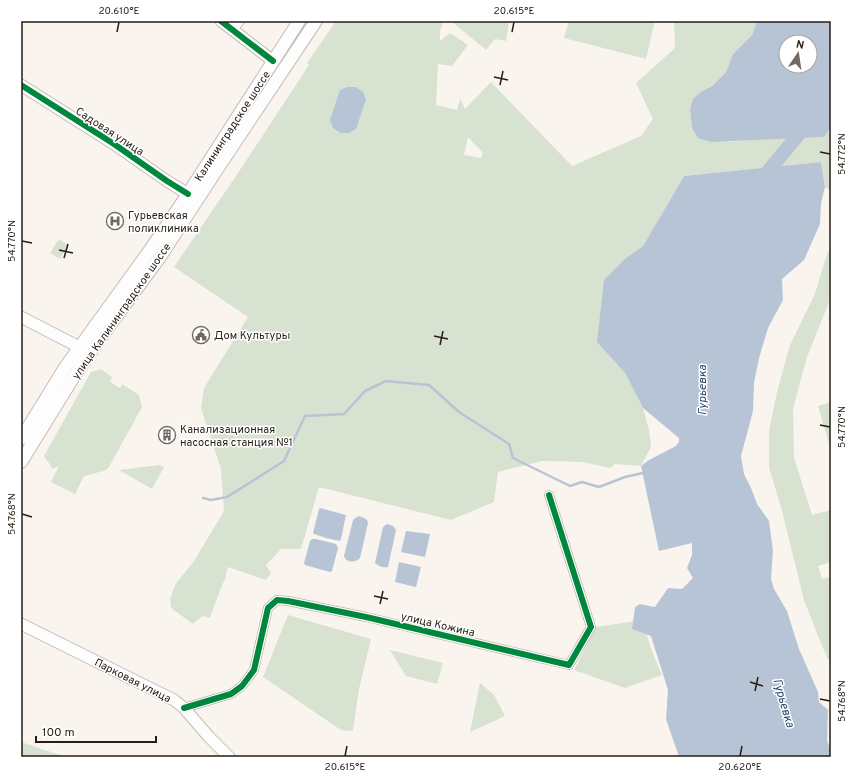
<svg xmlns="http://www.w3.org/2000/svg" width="852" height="778" font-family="Overpass,sans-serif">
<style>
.green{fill:#d7e2d1;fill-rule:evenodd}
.water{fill:#b7c4d6;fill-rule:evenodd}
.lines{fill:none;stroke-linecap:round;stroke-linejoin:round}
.stream{stroke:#b7c4d6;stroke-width:2.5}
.river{stroke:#b7c4d6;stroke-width:14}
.street-casing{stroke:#c4bcb6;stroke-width:10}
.secondary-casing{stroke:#c4bcb6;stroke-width:13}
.primary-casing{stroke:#c4bcb6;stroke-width:14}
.street{stroke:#fefdfd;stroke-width:8}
.secondary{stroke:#fefdfd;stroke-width:11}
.primary{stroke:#fefdfd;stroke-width:12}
.cycleway-casing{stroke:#fff;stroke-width:8}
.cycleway{stroke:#00873e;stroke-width:6}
.ticks{fill:none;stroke:#261d14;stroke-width:1.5}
.labels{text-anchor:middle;stroke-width:3;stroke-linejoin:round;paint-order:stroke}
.street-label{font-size:11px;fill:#261d14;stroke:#fff}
.poi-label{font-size:11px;fill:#261d14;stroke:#fff;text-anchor:start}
.water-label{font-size:12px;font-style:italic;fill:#27496e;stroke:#fff}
.neatline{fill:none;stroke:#261d14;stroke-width:1.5}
.ticks-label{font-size:10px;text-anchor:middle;fill:#261d14}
</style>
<rect width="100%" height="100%" fill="#faf4ef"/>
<!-- green -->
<path class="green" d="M336 21H439L442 24V27L440 30V41L449 34H452L468 45 452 66 438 64 436 105 457 110 460 99 465 109 491 82 572 166 641 136 653 119 636 83 675 48 674 21H757L752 35 733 54 726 72 712 86 702 91 690 109 692 128 730 142 751 140 824 137 831 127V191L825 187 821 162 684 176 643 246 626 258 597 342 625 373 643 408 649 430 651 447 641 466 615 464 610 468 583 462 542 461 498 472 494 502 451 520 319 487 301 549H281L266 565 271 573 266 580 228 567 226 573V577L220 590 210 618 202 616 193 624 171 608 170 599 175 585 194 561 224 511 221 469 201 408 204 388 248 317 174 267 238 173 309 65 307 63ZM468 137 483 153 481 158 464 155Z
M451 21H509L506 41 495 39 486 50Z
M569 21H655L646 59 564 38Z
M59 239 68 245 60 259 50 253Z
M831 246V297L807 357 793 409 794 458 812 515 831 510V562L818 566 822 579 831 577V662L828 659 822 646 804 600 782 511 769 467V431L777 392 790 345 815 294 825 260Z
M101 369 112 377 110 382 120 388 122 384 139 395 142 407 109 467 106 470 86 476H84L75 494 51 482 59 466 52 469 51 466 44 456 91 372Z
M831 402V450L818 406Z
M159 465 164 467 152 489 119 470Z
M288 615 371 639 359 689 353 731 341 730 263 677Z
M643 620C647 640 654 656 662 675L625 688 574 670 596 627Z
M390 650 443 663 437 684 406 676Z
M480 683 494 695 505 716 470 732Z
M21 742 66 757H21Z"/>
<!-- water -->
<path class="water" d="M757 21H831V127L824 137 711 142 698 138 692 128 690 109 693 99 702 91 712 86 726 72 733 54 752 35ZM786 42H810V66H786Z
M347 87H356L363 92 366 99 356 129 349 133H341L333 128 330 120 340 90Z
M821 162 825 187 821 203 820 224 804 260 782 279 783 300 768 328 759 358 754 383 753 411 741 456 744 474 751 488 757 504 769 521 773 551 771 579 774 589 787 611 799 649 818 692 819 702 828 710 827 741 831 750V757H679L666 719 668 690 651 636 632 629 635 607 640 604 655 607 668 588 682 589 693 578 687 568 692 555V543L659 551 641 466 649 460 676 446 679 442V438L643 408 625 373 597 342 604 280 626 258 643 246 684 176Z
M320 508 346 515 341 539 340 541 326 538 314 534 313 533 319 509Z
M359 516C364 518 367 518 368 523L360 558C356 563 346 563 344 556L353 520 355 518Z
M387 524 393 526 396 530 388 567C383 568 380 567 375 563L383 527Z
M406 531 430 534 425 557 401 552Z
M312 539H316L336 544 338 548 332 571 330 572 305 565 304 563 310 541Z
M399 562 421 567 416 587 395 582Z"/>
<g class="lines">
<!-- stream -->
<path class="stream" d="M203 498 211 500 227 497 284 461 305 416 344 414 365 391 386 381 429 385 459 412 509 444 513 458 570 486 582 482 599 487 625 477 643 473"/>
<!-- river -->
<path class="river" d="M760 181 808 123"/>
<!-- street casing -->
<g class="street-casing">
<path id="street" d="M233 30 240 21
M184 708 231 694 242 686 254 670 268 608 277 600 288 601 366 617 569 665 591 627 549 495"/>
</g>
<!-- secondary casing -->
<g class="secondary-casing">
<path id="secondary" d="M221 21 273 61
M21 85 114 144 167 181 188 194
M21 317 79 347
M21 624 174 700 184 708 209 737 229 757"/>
</g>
<!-- primary casing -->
<g class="primary-casing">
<path id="primary" d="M21 439 66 366 150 250 188 194 299 21
M21 462 76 373 101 337 160 257 214 174 316 21"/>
</g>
<!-- street -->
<use href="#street" class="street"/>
<!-- secondary -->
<use href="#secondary" class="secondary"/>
<!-- primary -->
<use href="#primary" class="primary"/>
<!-- cycleway casing -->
<g class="cycleway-casing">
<path id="cycleway" d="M221 21 273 61
M21 85 114 144 167 181 188 194
M184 708 231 694 242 686 254 670 268 608 277 600 288 601 366 617 569 665 591 627 549 495"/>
</g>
<!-- cycleway -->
<use href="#cycleway" class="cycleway"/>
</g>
<!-- ticks -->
<path class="ticks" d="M117 32 119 22M512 32 514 22M494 77 508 80M500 85 503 71M820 152 830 154M22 241 32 243M59 250 73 253M64 258 68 244M434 336 448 339M440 345 443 331M820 425 830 427M22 514 32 517M374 596 388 599M380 604 383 591M750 682 763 686M755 691 758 677M820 699 830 701M345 756 347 746M740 756 742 746"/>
<!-- icons -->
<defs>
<g id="hospital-ring" transform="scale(0.9)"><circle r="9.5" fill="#fff" stroke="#706861" stroke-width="1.5"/><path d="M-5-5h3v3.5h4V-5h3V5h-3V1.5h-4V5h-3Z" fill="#706861"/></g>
<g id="civic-ring" transform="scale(0.9)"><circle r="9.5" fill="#fff" stroke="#706861" stroke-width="1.5"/><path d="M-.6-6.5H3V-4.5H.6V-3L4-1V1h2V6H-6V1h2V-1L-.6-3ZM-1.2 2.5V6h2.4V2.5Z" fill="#706861"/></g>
<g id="building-ring" transform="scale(0.9)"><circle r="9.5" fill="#fff" stroke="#706861" stroke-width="1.5"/><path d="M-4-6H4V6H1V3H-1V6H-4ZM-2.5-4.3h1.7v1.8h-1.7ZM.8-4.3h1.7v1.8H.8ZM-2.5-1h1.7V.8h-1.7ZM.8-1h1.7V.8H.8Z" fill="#706861"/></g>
</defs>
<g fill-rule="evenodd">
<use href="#hospital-ring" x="115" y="221"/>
<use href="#civic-ring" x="201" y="335"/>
<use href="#building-ring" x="167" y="435"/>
</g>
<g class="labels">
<!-- street labels -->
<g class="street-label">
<text transform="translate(232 126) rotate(-57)" y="4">Калининградское шоссе</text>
<text transform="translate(110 131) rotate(33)" y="4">Садовая улица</text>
<text transform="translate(121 311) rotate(-55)" y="4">улица Калининградское шоссе</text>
<text transform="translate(438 624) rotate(13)" y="4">улица Кожина</text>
<text transform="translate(133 680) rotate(27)" y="4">Парковая улица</text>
</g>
<!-- poi labels -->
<g class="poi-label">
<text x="128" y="219">Гурьевская<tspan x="128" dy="13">поликлиника</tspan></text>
<text x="214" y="339">Дом Культуры</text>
<text x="180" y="433">Канализационная<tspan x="180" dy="13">насосная станция №1</tspan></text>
</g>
<!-- water labels -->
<g class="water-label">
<text transform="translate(702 390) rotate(-90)" y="4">Гурьевка</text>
<text transform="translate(784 703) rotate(74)" y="4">Гурьевка</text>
</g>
</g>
<!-- border -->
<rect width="852" height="778" fill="none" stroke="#ffffff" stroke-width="44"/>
<!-- north arrow -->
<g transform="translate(798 54) rotate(13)"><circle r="19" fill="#ffffff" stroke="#a8a5a1"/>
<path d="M0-3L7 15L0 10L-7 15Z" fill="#706861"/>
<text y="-6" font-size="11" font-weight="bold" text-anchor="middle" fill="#261d14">N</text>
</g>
<!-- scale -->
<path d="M36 736v6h120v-6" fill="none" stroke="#261d14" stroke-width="2"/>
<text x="42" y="736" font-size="12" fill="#261d14" stroke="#ffffff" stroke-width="3" paint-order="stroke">100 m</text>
<rect x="22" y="22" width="808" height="734" class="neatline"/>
<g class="ticks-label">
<text x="119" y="14">20.610°E</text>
<text x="514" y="14">20.615°E</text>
<text transform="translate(841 154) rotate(-90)" y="4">54.772°N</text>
<text transform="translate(11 241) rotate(-90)" y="4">54.770°N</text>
<text transform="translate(841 427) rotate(-90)" y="4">54.770°N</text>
<text transform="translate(11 514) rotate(-90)" y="4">54.768°N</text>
<text transform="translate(841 701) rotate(-90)" y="4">54.768°N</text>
<text x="345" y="770">20.615°E</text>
<text x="740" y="770">20.620°E</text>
</g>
</svg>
